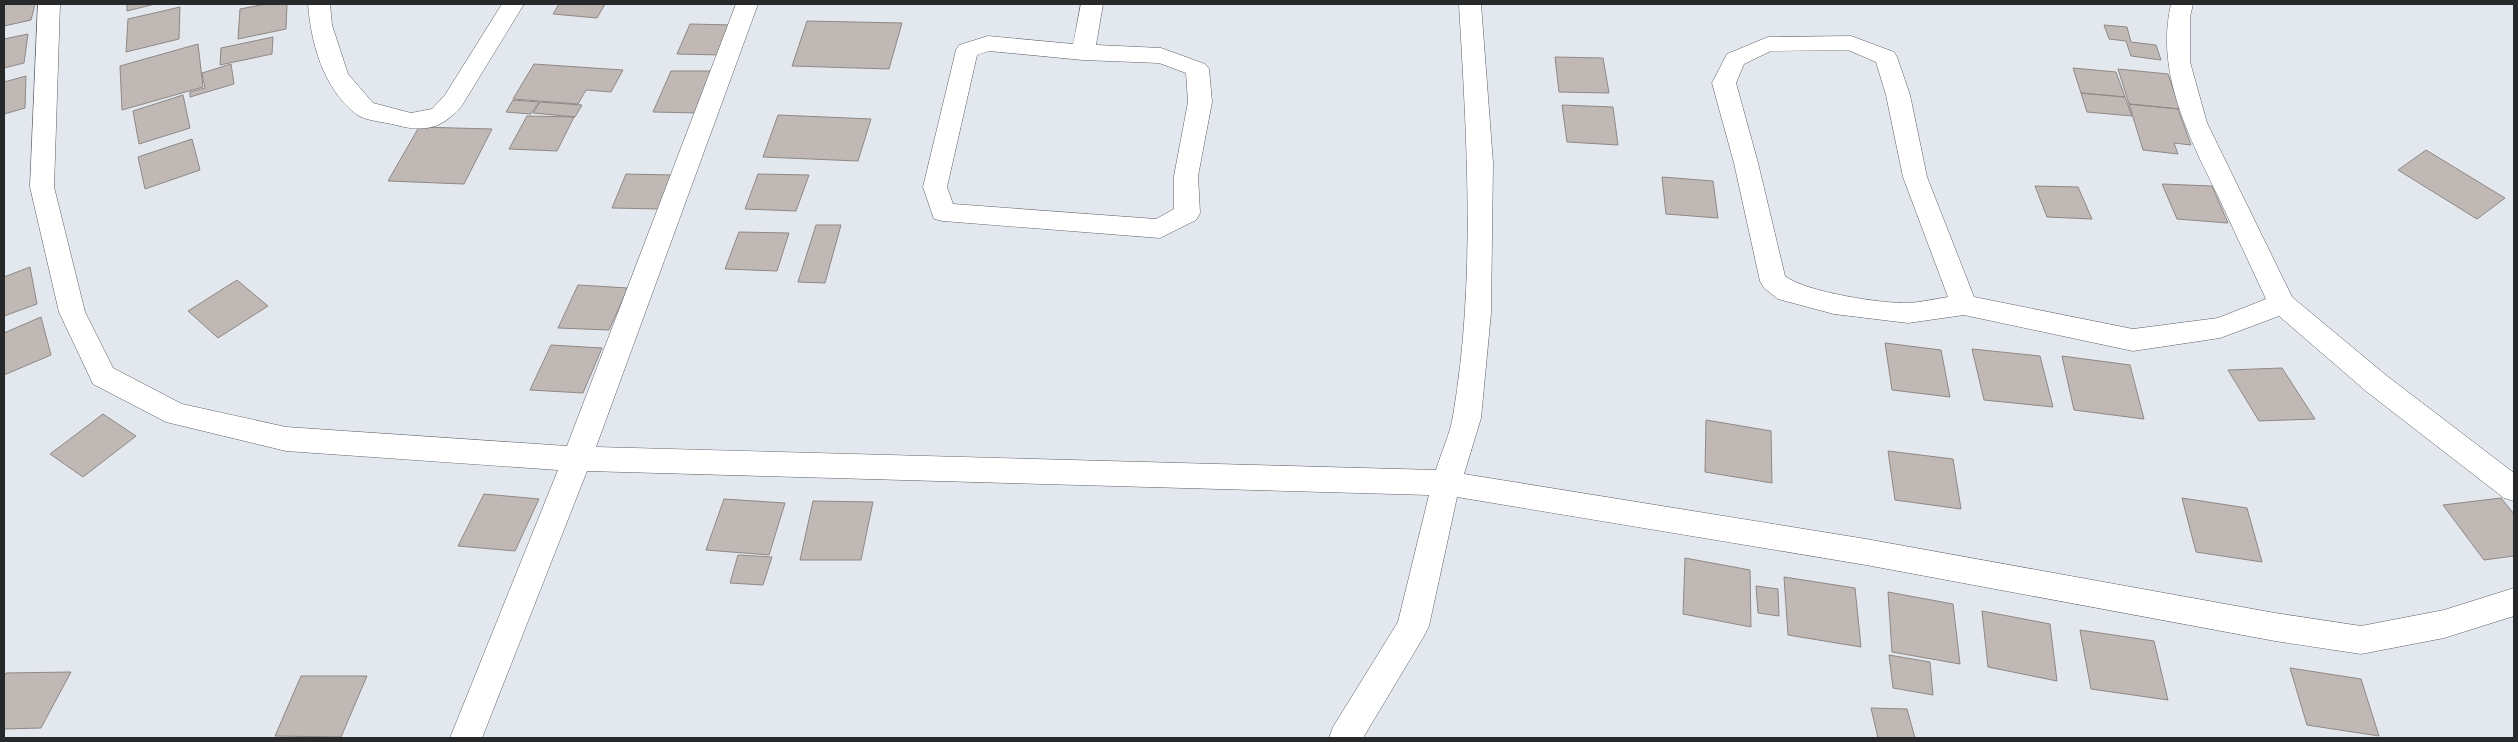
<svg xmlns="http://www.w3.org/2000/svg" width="2518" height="742" font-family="Mulish,sans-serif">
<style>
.building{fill:#bfb8b5;stroke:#8f8885}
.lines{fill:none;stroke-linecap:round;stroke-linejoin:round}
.minor-casing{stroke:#5b5f64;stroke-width:1}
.minor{fill:#fff;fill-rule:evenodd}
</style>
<rect width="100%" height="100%" fill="#e3e8ee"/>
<!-- building -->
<path class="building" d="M4 4H35L31 20 4 26Z
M127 4H155L127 11Z
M266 4H287L286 29 238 39 240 9Z
M559 4H605L597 18 553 14Z
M180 7 179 39 126 52 128 19Z
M807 21 902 23 889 69 792 66Z
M690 24 733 25 720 55 677 54Z
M2104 25 2127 27 2131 42 2156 45 2161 60 2131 56 2126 41 2109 39Z
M28 34 24 63 4 68V39Z
M273 37 272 54 220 65 221 48Z
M198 44 203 87 122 110 120 66Z
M1555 57 1603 58 1609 93 1559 92Z
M231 64 234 84 190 97V92L205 88 202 73Z
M534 64 623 70 611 92 586 90 578 104 513 99Z
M2073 68 2116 72 2125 97 2081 93Z
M2118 69 2168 74 2180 109 2129 104Z
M671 71H715L698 113 653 112Z
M26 76 25 108 4 114V82Z
M2081 93 2125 97 2132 116 2087 112Z
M183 95 190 128 139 144 133 111Z
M513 100 539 102 531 114 506 112Z
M540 102 582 105 575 117 533 113Z
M2129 104 2178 109 2191 145 2174 143 2178 154 2143 150Z
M1562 105 1613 107 1618 145 1567 142Z
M778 115 871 119 858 161 763 157Z
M527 116 574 117 557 151 509 149Z
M419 127 492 129 464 184 388 181Z
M192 139 200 170 145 189 138 157Z
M2426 150 2505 198 2477 219 2398 170Z
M626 174 672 175 659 209 612 208Z
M758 174 809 175 796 211 745 209Z
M1662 177 1713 181 1718 218 1666 214Z
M2162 184 2212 186 2228 223 2177 219Z
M2035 186 2078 187 2092 219 2047 217Z
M816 225H841L825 283 798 282Z
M739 232 789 233 777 271 725 269Z
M30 267 37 304 4 316V277Z
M237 280 268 306 218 338 188 311Z
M578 285 628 288 609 330 558 328Z
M41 317 51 355 4 375V333Z
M1885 343 1941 350 1950 397 1892 390Z
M551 345 602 348 583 393 530 390Z
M1972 349 2040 356 2053 407 1984 400Z
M2062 356 2130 365 2144 419 2074 410Z
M2282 368 2315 419 2259 421 2228 370Z
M103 414 136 436 83 477 50 454Z
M1706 420 1771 431 1772 483 1705 472Z
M1888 451 1953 459 1961 509 1895 500Z
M484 494 539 499 515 551 458 546Z
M2182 498 2247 508 2262 562 2196 552Z
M2501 498 2514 514V556L2484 560 2443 505Z
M724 499 785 503 769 555 706 550Z
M813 501 873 502 861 560H800Z
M738 555 772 557 763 585 730 583Z
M1685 558 1750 570 1751 627 1683 614Z
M1784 577 1855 588 1861 647 1788 635Z
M1756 586 1778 589 1779 616 1758 613Z
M1888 592 1953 604 1960 664 1892 652Z
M1982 611 2050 624 2057 681 1988 667Z
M2080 630 2154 641 2168 700 2091 689Z
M1889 655 1930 662 1933 695 1893 688Z
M2290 668 2361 679 2379 736 2307 725Z
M71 672 41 728 4 729V677L6 673Z
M301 676H367L341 737 275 736Z
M1871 708 1907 709 1915 738H1878Z"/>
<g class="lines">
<!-- minor casing -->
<g class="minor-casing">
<path id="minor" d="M38 4H60L54 187 85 312 113 368 182 404 286 427 567 446 736 4H758L596 447 1436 470C1441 453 1450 434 1453 416 1476 280 1467 141 1459 4H1481L1493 163 1491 313 1481 418 1464 474 1866 539 2275 613 2361 626 2444 610 2514 588V616L2444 638 2361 654 2275 641 1866 565 1457 497 1429 626 1424 636 1363 738H1329L1333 727 1398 622 1429 495 587 471 482 738H450L558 470 286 451 166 422 93 384 59 312 30 187Z
M308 4H330L332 25 348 74 373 103 411 113 432 109 445 95 502 4H524L461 107C442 128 425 133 396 125 385 122 365 121 356 114 323 88 311 43 308 4Z
M1081 4H1103L1096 45 1161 48 1205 64 1209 69 1212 102 1198 176 1200 213 1196 220 1160 238 943 221 934 219 923 187 956 50 959 45 988 36 1073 44ZM989 51 1083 60 1159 63 1186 73 1188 102 1174 176V209L1156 219 953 204 947 187 977 55Z
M2171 4H2193L2190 17V62L2207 123 2292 297 2387 376 2514 473V501L2504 498 2367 392 2279 316 2220 338 2133 351 1964 315 1908 323 1834 314 1778 299 1764 288 1760 281 1734 163 1712 83 1727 54 1768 37 1851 36 1894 52 1897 57 1910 95 1927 177 1974 297 2133 329 2218 318 2266 299C2250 265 2234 230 2218 196 2189 137 2155 72 2171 4ZM1848 50 1876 62 1886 95 1903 177 1948 297C1935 299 1922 302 1909 303 1883 304 1805 292 1785 276L1758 163 1736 83 1744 64 1771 51Z"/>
</g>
<!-- minor -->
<use href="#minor" class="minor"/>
</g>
<!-- border -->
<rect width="2518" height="742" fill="none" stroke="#26282a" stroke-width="10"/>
</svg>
